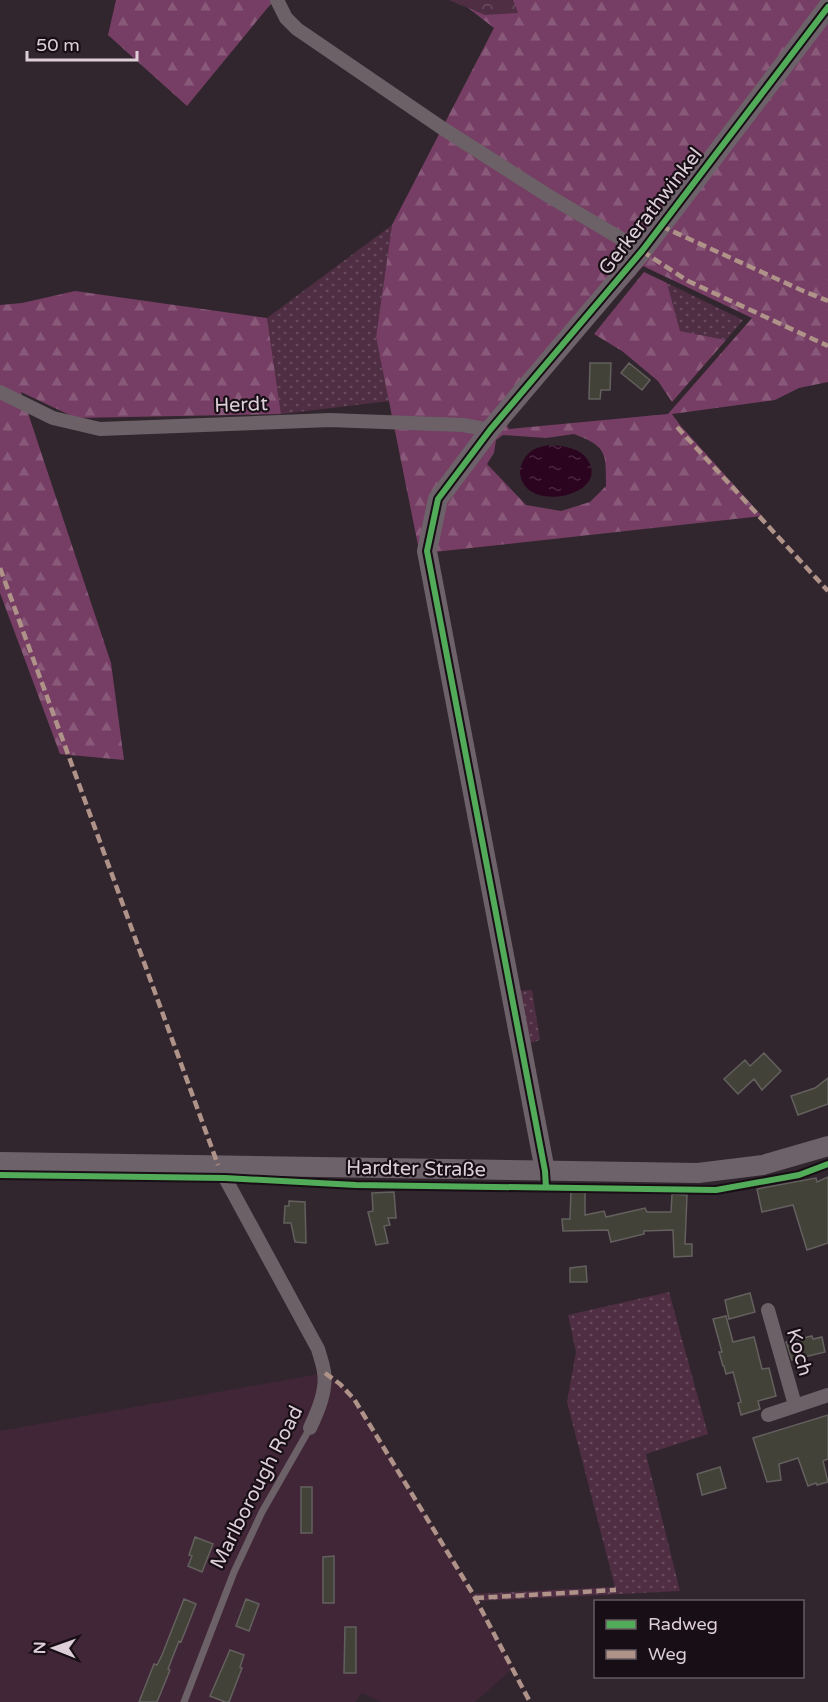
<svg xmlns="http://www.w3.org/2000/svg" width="828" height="1702" font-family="'Varela Round',sans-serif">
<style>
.built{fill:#412638}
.grass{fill:url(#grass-dots)}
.forest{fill:url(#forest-firs);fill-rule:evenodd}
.park{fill:url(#park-crowns)}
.water{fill:url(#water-ripples)}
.building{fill:#434239;stroke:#63605e;stroke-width:1.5}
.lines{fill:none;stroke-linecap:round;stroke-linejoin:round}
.lane{stroke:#6b6167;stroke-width:7}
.street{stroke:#6b6167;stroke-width:14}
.secondary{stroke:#6e626a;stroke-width:20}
.quiet{stroke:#af9288;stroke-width:4.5;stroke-dasharray:9 4.5;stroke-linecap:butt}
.cycleway-casing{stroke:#180e15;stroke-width:10}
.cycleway{stroke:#51ab58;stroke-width:6}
.labels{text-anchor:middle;stroke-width:4.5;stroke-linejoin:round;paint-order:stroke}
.street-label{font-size:20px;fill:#ddced7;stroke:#180e15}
</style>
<defs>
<pattern id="grass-dots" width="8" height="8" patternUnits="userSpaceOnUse" patternTransform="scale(1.5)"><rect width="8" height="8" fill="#4f2e44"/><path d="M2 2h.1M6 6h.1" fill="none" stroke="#684b5e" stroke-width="1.8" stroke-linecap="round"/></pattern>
<pattern id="forest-firs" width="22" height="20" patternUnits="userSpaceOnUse" patternTransform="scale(1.5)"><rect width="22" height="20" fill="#763e64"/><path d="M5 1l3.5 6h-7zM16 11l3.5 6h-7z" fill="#895979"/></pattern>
<pattern id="park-crowns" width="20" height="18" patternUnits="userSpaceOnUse" patternTransform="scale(1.5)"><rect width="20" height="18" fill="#4f2e44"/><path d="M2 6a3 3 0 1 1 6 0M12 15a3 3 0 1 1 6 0" fill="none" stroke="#684b5e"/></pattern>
<pattern id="water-ripples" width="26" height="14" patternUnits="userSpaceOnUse" patternTransform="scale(1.5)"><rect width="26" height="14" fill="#2b0420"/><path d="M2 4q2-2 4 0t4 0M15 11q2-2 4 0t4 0" fill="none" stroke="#492740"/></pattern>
</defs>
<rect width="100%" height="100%" fill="#32262e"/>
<!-- built -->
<path class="built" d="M325 1373 340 1384 354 1399 473 1594 512 1669 475 1702H381L362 1693 355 1702H0V1431Z"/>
<!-- grass -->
<path class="grass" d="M392 225 376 337 390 401 281 414 267 318Z
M667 283 743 320 726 340 680 331Z
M532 990 540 1040 527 1044 517 991Z
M669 1292 708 1434 646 1454 680 1591 476 1601 473 1594 615 1587 567 1402 576 1352 568 1315Z"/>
<!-- forest -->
<path class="forest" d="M116 0H274L187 106 108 35Z
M458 0H828V382L799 388 775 400 672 414 680 425 762 516 434 552 418 545 376 337 392 225 494 28ZM643 266 752 318 668 414 509 429 506 423ZM574 434C607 447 606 452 606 486L590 502 561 511 526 505 487 464 494 453 496 440 503 435 546 438Z
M644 272 667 283 680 331 726 340 672 402 658 381 622 351 594 334Z
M75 291 267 318 281 414 76 418 21 392 111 663 124 760 60 754 0 593V305L22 303Z"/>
<!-- park -->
<path class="park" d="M449 0H513L518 13 485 15Z"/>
<!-- water -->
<path class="water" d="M550 445C564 446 584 448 590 464 603 494 538 510 523 483 519 475 519 469 523 461 529 449 538 447 550 445Z"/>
<!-- building -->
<path class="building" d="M590 363H611L610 390H601L600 399H589Z
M629 363 650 380 642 390 621 373Z
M764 1053 781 1071 762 1090 754 1079 738 1094 724 1079 745 1060 750 1066Z
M828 1078V1104L798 1115 791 1096 815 1088Z
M828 1177V1243L807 1250 793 1205 762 1212 757 1189 816 1178 817 1182Z
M571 1190 585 1191V1215L604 1211 606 1217 645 1208 647 1212H671L672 1194 687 1195 685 1244H692V1256L674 1257 673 1230 644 1231V1234L611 1242 608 1230 563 1231 562 1219H570Z
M394 1192 396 1218H388L390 1225 384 1226 388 1243 376 1245 368 1212 373 1211 372 1193Z
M289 1201 305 1202 306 1243 295 1242 291 1223H284L285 1206H289Z
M586 1266 587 1282H570V1268Z
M750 1293 755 1312 729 1319 725 1300Z
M726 1316 733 1342 754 1337 762 1369 769 1368 776 1396 758 1401 760 1409 741 1415 738 1403 741 1402 733 1372 726 1374 724 1366H723L719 1352H722L713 1319Z
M812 1336 813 1339 822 1337 825 1352 792 1360 786 1342Z
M828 1415V1459L823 1461 828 1482 817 1485 816 1483 808 1486 798 1458 779 1464 781 1480 767 1482 753 1438Z
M720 1467 726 1488 702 1495 697 1474Z
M301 1487H312V1533H301Z
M195 1537 213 1544 202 1572 188 1566 192 1556 189 1555Z
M334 1556V1603H323V1557Z
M184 1599 196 1604 181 1642 179 1641 168 1669 170 1670 157 1702H139L154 1664 157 1665 162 1655Z
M246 1599 259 1604 249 1631 236 1626Z
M345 1627H356V1673H344Z
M230 1650 244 1655 240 1667 242 1668 229 1702H225L210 1696Z"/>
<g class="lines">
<!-- lane -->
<path class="lane" d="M184 1702 234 1572 262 1512 310 1428"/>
<!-- street -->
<path class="street" d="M277 0 286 18 297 29 442 128 547 195 642 251
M0 392 53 418 100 429 330 420 463 425 490 430
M218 1165 318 1349C320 1356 323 1364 324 1372 327 1390 318 1411 310 1428
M768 1310 795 1405
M768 1415 828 1395"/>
<!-- secondary -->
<path class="secondary" d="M0 1162 698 1173 763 1165 828 1146
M545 1171 427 551 438 499 490 430 642 251 828 7"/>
<!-- quiet -->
<path class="quiet" d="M661 226 801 290 828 301
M642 251 688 281 828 346
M677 427 828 591
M0 568 218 1165
M325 1373 340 1384 354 1399 473 1594 530 1702
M475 1598 616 1590"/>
<!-- cycleway casing -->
<g class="cycleway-casing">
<path id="cycleway" d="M0 1175 225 1178 356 1185 716 1190 799 1175 828 1164
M546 1187 545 1171 427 551 438 499 490 430 642 251 828 7"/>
</g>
<!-- cycleway -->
<use href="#cycleway" class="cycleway"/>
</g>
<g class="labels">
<!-- street labels -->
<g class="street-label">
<text transform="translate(650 211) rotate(-52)" y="7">Gerkerathwinkel</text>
<text transform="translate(241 404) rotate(-2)" y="7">Herdt</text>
<text transform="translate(416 1168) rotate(1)" y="7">Hardter Straße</text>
<text transform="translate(800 1352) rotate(74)" y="7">Koch</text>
<text transform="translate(256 1487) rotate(-63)" y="7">Marlborough Road</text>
</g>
</g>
<!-- legend -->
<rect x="594" y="1600" width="210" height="78" fill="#180e15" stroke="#675b63" stroke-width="1.5"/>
<rect x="606" y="1620" width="30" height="9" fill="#51ab58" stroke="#675b63" stroke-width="1.5"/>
<text x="648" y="1630" font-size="18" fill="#ddced7">Radweg</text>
<rect x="606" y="1650" width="30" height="9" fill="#af9288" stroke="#675b63" stroke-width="1.5"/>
<text x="648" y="1660" font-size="18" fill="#ddced7">Weg</text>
<!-- north arrow -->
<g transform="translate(54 1648) rotate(271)" stroke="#180e15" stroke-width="4.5" paint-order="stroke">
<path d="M0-4.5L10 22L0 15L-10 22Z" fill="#ddced7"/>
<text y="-9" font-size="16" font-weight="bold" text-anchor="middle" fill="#ddced7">N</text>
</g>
<!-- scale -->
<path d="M27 51v9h110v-9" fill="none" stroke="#ddced7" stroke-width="3"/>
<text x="36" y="51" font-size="18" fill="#ddced7" stroke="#180e15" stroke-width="4.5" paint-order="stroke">50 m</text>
</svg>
